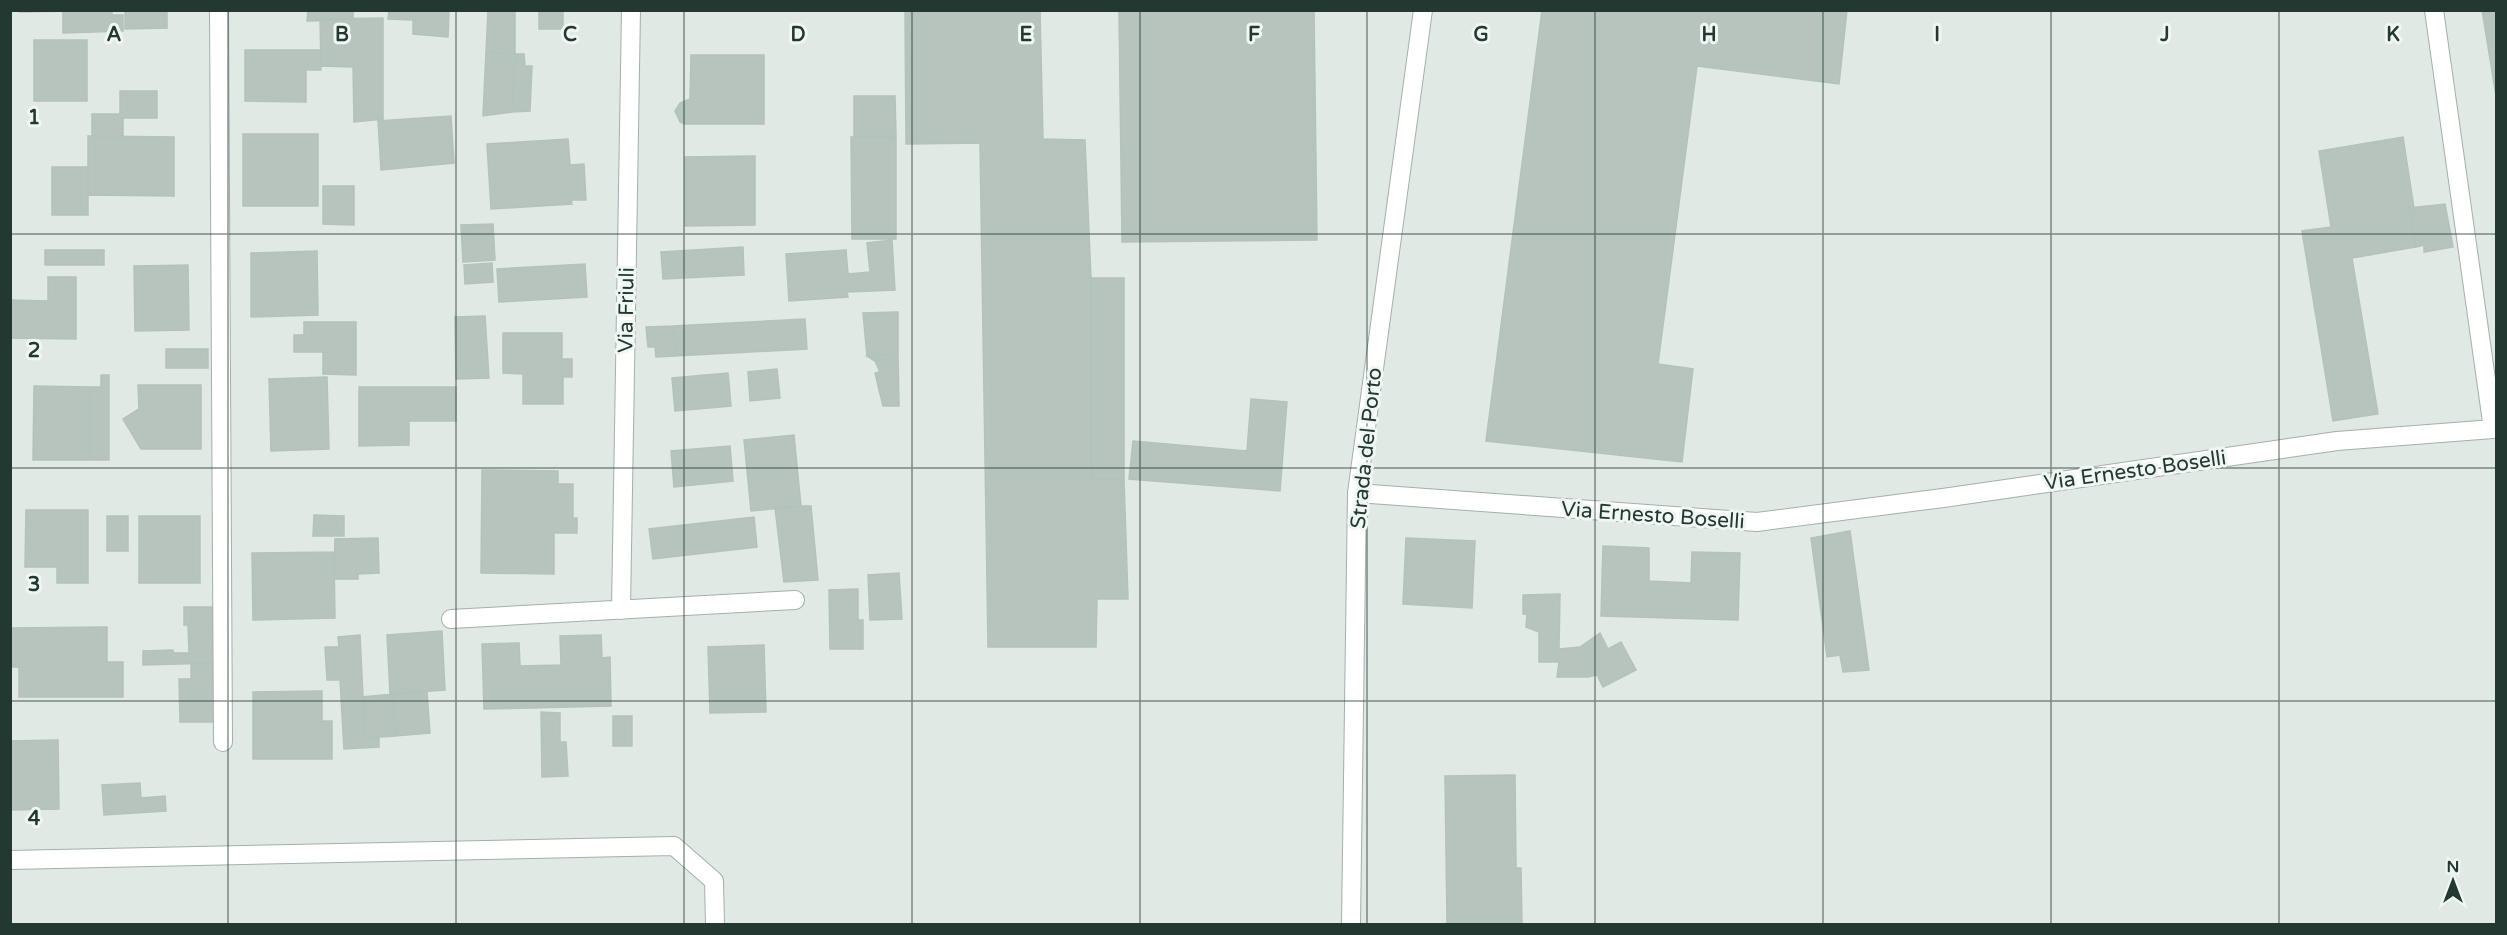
<svg xmlns="http://www.w3.org/2000/svg" width="2507" height="935" font-family="'Varela Round',sans-serif">
<style>
.building{fill:#b6c4bd;stroke:#b3c2bb;stroke-width:1.5}
.lines{fill:none;stroke-linecap:round;stroke-linejoin:round}
.service-casing{stroke:#a3b0aa;stroke-width:20}
.minor-casing{stroke:#a3b0aa;stroke-width:20}
.service{stroke:#fff;stroke-width:18}
.minor{stroke:#fff;stroke-width:18}
.grid{fill:none;stroke:#223830;stroke-width:1.5;stroke-opacity:0.55}
.labels{text-anchor:middle;stroke-width:6;stroke-linejoin:round;paint-order:stroke}
.street-label{font-size:21px;fill:#223830;stroke:#f0f6f3}
.grid-label{font-size:20px;text-anchor:middle;font-weight:bold;fill:#223830;stroke:#f0f6f3;stroke-width:6;stroke-linejoin:round;paint-order:stroke}
</style>
<rect width="100%" height="100%" fill="#e0e9e4"/>
<!-- building -->
<path class="building" d="M20 10H71V11L20 12Z
M85 10H112V15H123V31L63 33V11Z
M125 10H167V28L125 29Z
M308 10H353V20L307 21Z
M389 10H449L448 37 413 34V20L388 19Z
M488 10H515V54L486 52Z
M539 10H591L563 11V29H539Z
M905 10H1040L1043 139 1085 140 1091 278V479H1124L1128 599H1097L1096 647H988L980 143 906 144Z
M1119 10H1314L1317 240 1122 242Z
M1542 10H1847L1839 84 1697 66 1658 364 1693 369 1682 462 1486 441Z
M2482 10H2496V96Z
M383 18V119L354 122 353 67 321 66 320 19Z
M34 40H87V101H34Z
M245 50H321V70H306V102L245 101Z
M486 52 515 54 512 112 483 116Z
M515 54H524L525 66H532L530 111 512 112Z
M691 55H764V124H684L680 122 675 111 680 103 690 99Z
M120 91H157V118H123V137L92 136V114H120Z
M854 96H895L896 137H854Z
M451 116 454 163 381 170 378 121Z
M243 134H318V206H243Z
M88 136 174 137V196L88 195Z
M851 137H896V239H852Z
M2403 137 2414 208H2410L2416 247 2352 258 2378 414 2333 421 2302 231 2331 227 2319 151Z
M568 139 570 165 584 164 586 200H571L572 204 491 209 487 144Z
M755 156V225L685 226V157Z
M52 167H88V215H52Z
M323 186H354V225L323 224Z
M2445 204 2453 247 2424 252V245L2416 247 2410 208Z
M493 224 495 260 463 262 461 225Z
M892 240 895 290 847 292 848 297 789 301 786 254 846 250 848 274 870 272 867 243Z
M743 247 744 275 663 279 661 252Z
M45 250H104V265H45Z
M317 251 318 315 251 317V253Z
M492 263 493 282 465 284 464 265Z
M585 264 587 297 499 302 497 269Z
M188 265 189 330 135 331 134 266Z
M48 277H76V339L10 338V300L48 301Z
M1091 278H1124V479H1091Z
M898 312V354L867 356 863 313Z
M485 316 489 378 456 379 455 317Z
M805 319 807 349 675 356 674 326Z
M304 322H356V352H294V335H304Z
M674 326 675 356 656 357 655 347H648L646 327Z
M503 333H562V359H572V377H563V404H523V374L503 373Z
M166 349H208V368H166Z
M323 352H356V375L323 374Z
M898 354 899 406H883L875 373 880 372 875 361 867 356Z
M777 369 780 398 750 401 748 372Z
M728 373 731 406 675 411 672 378Z
M101 375H109V460H90V387H101Z
M327 377 329 449 271 451 269 379Z
M138 385H201V449H141L123 419 139 409Z
M34 386 90 387V460H33Z
M359 387H456V421H409V445L359 446Z
M1251 399 1287 402 1280 491 1129 479 1133 441 1247 451Z
M794 435 801 506 751 511 744 440Z
M730 446 733 481 674 487 671 451Z
M482 470 558 471V484H573V518H577V533H554V574L481 573Z
M801 506H811L818 580 784 582 775 508Z
M26 510H88V583H57V567H25Z
M314 515 344 516V536H313Z
M107 516H128V551H107Z
M139 516H200V583H139Z
M754 517 757 547 653 559 649 529Z
M1850 531 1869 670 1843 672 1840 655 1827 657 1811 538Z
M378 538 379 573 358 574V579H334L335 539Z
M1406 538 1475 541 1472 608 1403 604Z
M1603 546 1649 548V581L1691 583 1692 552 1740 553 1738 620 1601 616Z
M334 552 335 618 253 620 252 553Z
M899 573 902 619 870 620 868 575Z
M858 589V620H863V649H830L829 590Z
M1560 594 1559 649 1580 647 1600 633 1608 649 1621 642 1636 670 1603 687 1597 675 1588 677H1557L1559 662H1539V632L1526 627 1527 614H1523V595Z
M184 607H214V663L143 665V651L173 650V653H189L188 625H184Z
M107 627V662H123V697H19V667H11V628Z
M442 631 445 690 390 694 387 635Z
M360 635 365 738 379 737V747L344 749 340 680H327L325 647H339L338 637Z
M601 635 602 658 610 657 611 706 484 709 482 644 519 643 520 666 561 665 560 636Z
M764 645 766 712 710 713 708 647Z
M191 663H214L215 722H180L179 679H191Z
M322 691V721H332V759H253V692Z
M427 692 430 733 395 736 393 694Z
M393 694 395 736 365 738 362 697Z
M541 712 560 713V742H566L568 776 542 777Z
M613 716H632V746H613Z
M58 740 59 809 10 810V741Z
M1515 775 1516 868H1521L1522 924H1447L1445 776Z
M140 783 141 798 165 796 166 811 104 815 102 785Z"/>
<g class="lines">
<!-- service casing -->
<g class="service-casing">
<path id="service" d="M1357 493 1757 522 1943 498 2337 441 2493 429 2434 10
M10 860 674 846 714 881 715 924"/>
</g>
<!-- minor casing -->
<g class="minor-casing">
<path id="minor" d="M219 10 223 742
M621 610 631 10
M451 619 795 600
M1351 924 1357 493 1423 10"/>
</g>
<!-- service -->
<use href="#service" class="service"/>
<!-- minor -->
<use href="#minor" class="minor"/>
</g>
<!-- grid -->
<path class="grid" d="M228 10V924M456 10V924M684 10V924M912 10V924M1140 10V924M1367 10V924M1595 10V924M1823 10V924M2051 10V924M2279 10V924M10 234H2496M10 468H2496M10 701H2496"/>
<g class="labels">
<!-- street labels -->
<g class="street-label">
<text transform="translate(626 310) rotate(-89)" y="7">Via Friuli</text>
<text transform="translate(1366 448) rotate(-84)" y="7">Strada del Porto</text>
<text transform="translate(2135 470) rotate(-8)" y="7">Via Ernesto Boselli</text>
<text transform="translate(1653 515) rotate(4)" y="7">Via Ernesto Boselli</text>
</g>
</g>
<g class="grid-label">
<text x="114" y="41">A</text>
<text x="342" y="41">B</text>
<text x="570" y="41">C</text>
<text x="798" y="41">D</text>
<text x="1026" y="41">E</text>
<text x="1254" y="41">F</text>
<text x="1481" y="41">G</text>
<text x="1709" y="41">H</text>
<text x="1937" y="41">I</text>
<text x="2165" y="41">J</text>
<text x="2393" y="41">K</text>
<text x="34" y="124">1</text>
<text x="34" y="357">2</text>
<text x="34" y="591">3</text>
<text x="34" y="825">4</text>
</g>
<!-- border -->
<rect width="2507" height="935" fill="none" stroke="#223830" stroke-width="24"/>
<!-- north arrow -->
<g transform="translate(2453 881)" stroke="#f0f6f3" stroke-width="4.5" paint-order="stroke">
<path d="M0-4.5L10 22L0 15L-10 22Z" fill="#223830"/>
<text y="-9" font-size="16" font-weight="bold" text-anchor="middle" fill="#223830">N</text>
</g>
</svg>
